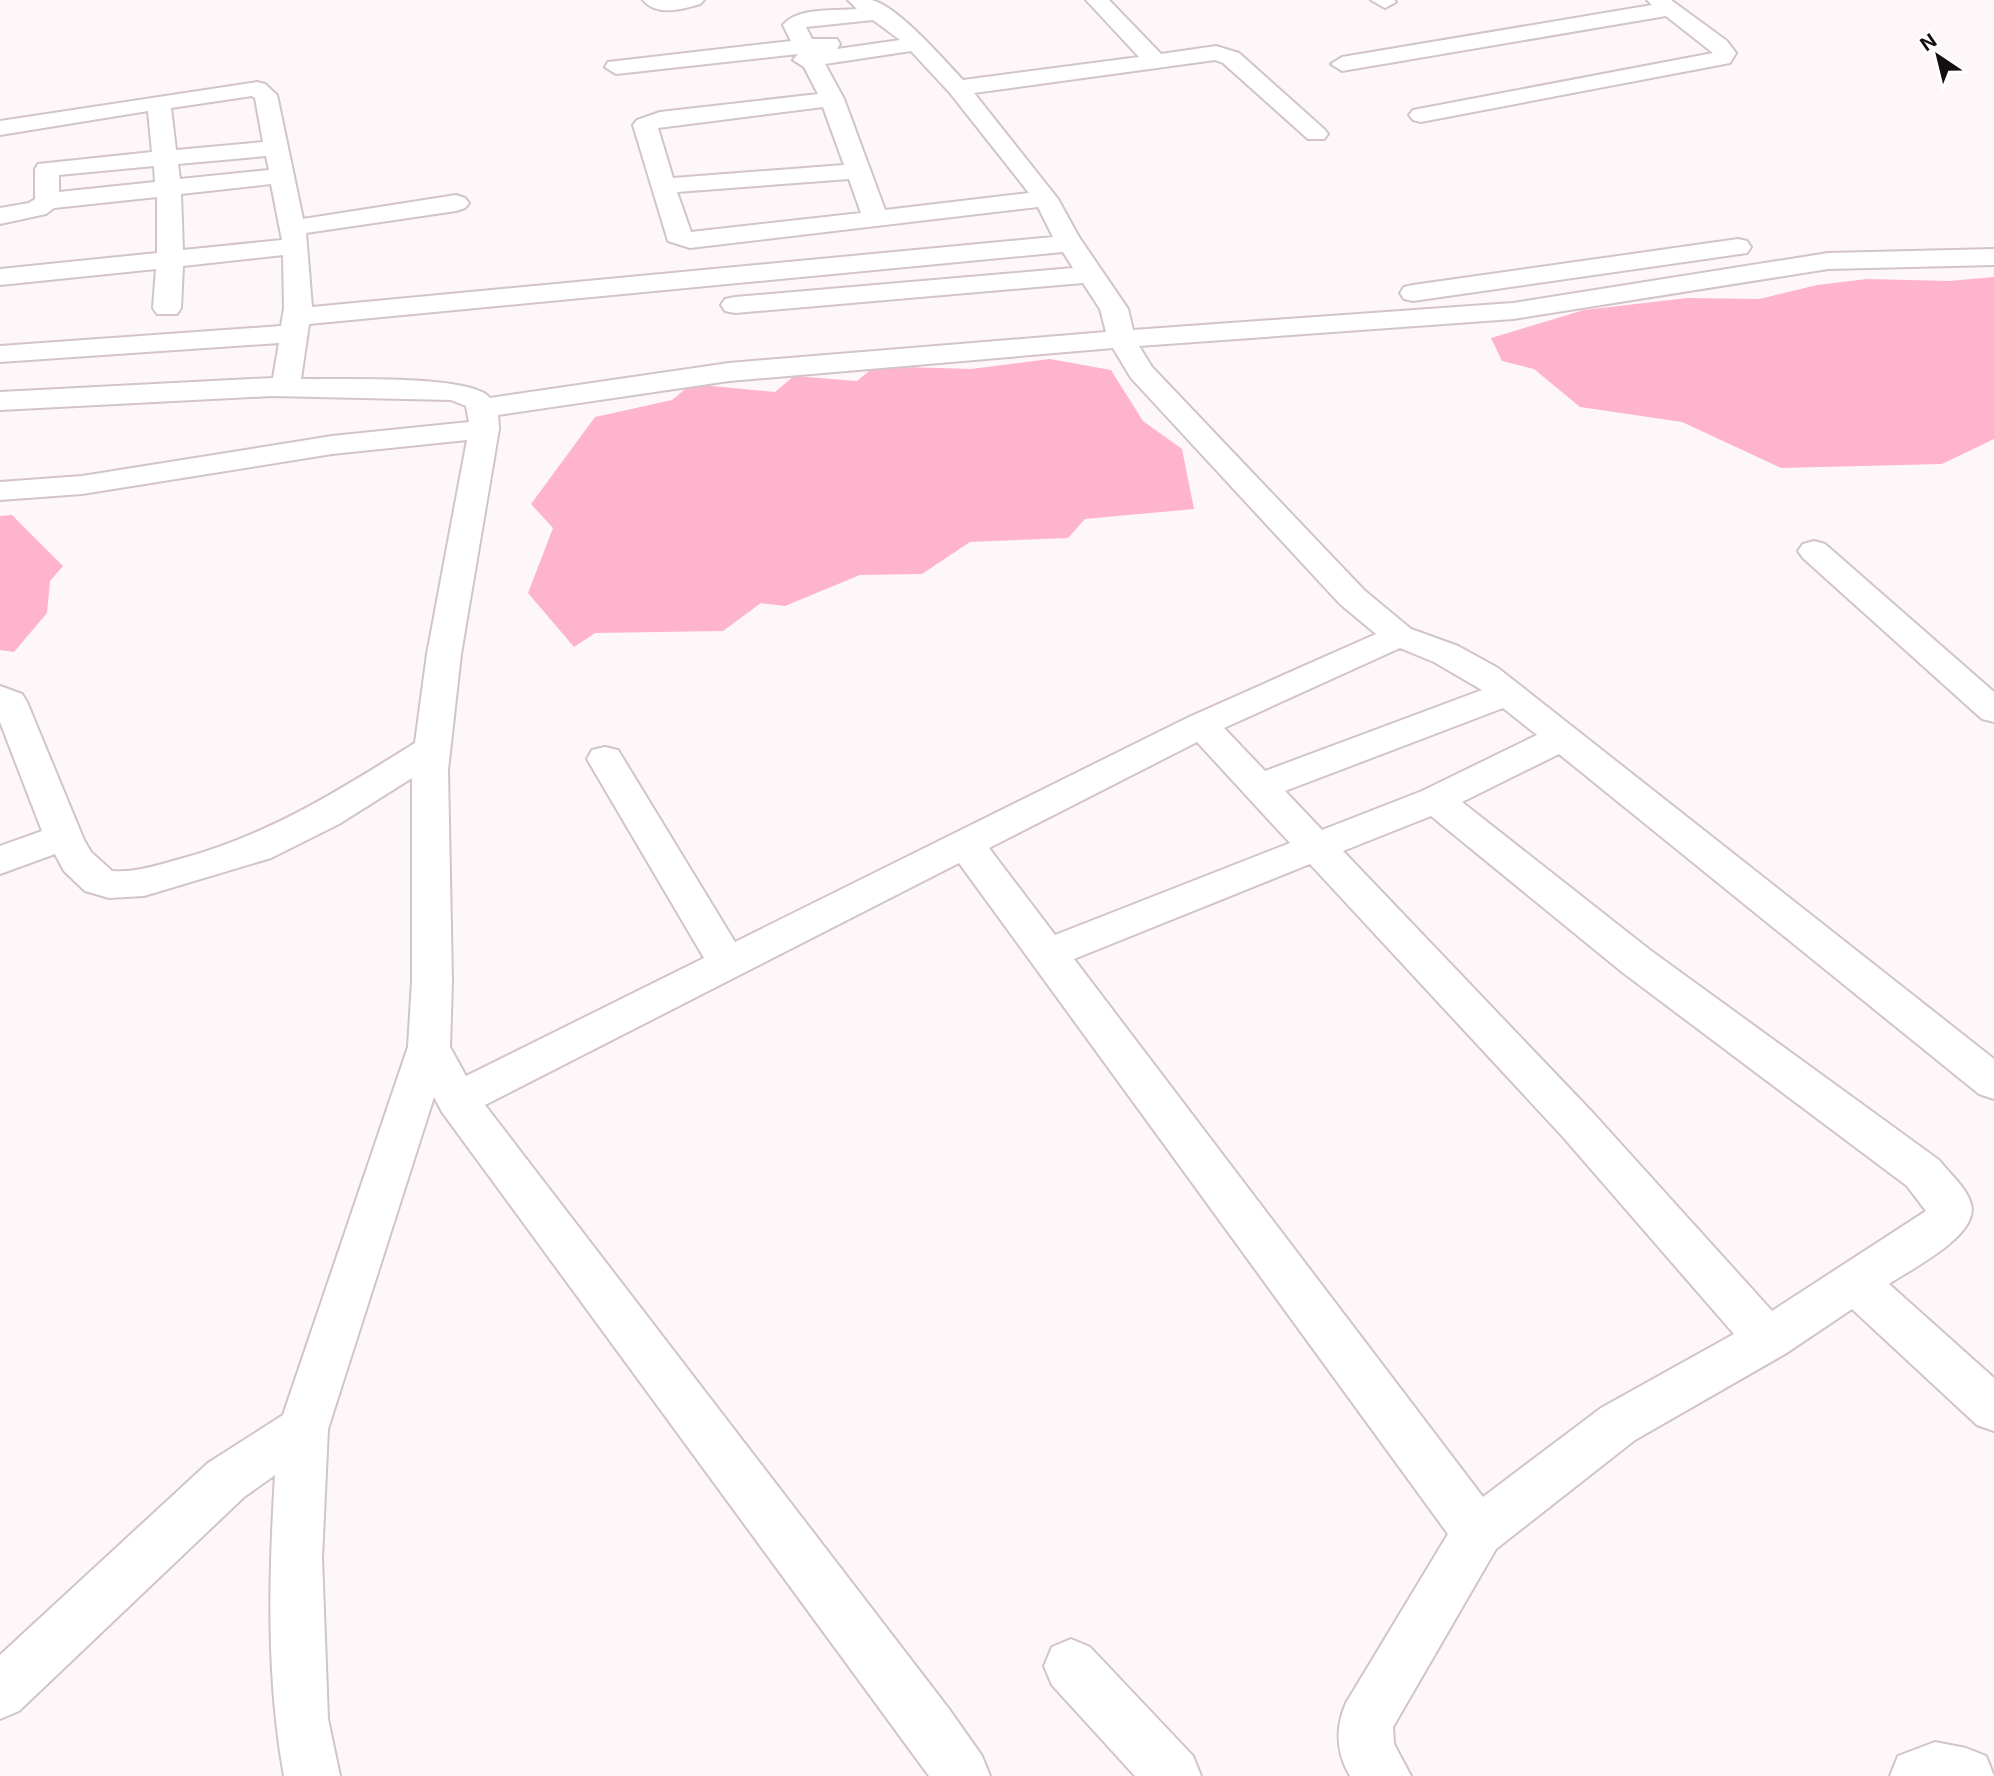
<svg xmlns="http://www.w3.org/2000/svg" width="1994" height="1776" font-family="Inter,sans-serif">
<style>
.water{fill:#ffb4ce}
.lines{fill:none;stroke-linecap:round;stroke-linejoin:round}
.minor-casing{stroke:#d2c4c8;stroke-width:4}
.minor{fill:#fff;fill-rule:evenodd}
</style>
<rect width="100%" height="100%" fill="#fef7f9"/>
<!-- water -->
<path class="water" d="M1994 277V439L1942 464 1781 468 1682 422 1580 407 1534 369 1502 361 1491 338 1584 310 1687 298 1759 299 1817 285 1867 279 1949 281Z
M1050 359 1111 370 1143 421 1182 449 1194 509 1085 519 1068 538 970 542 922 574 860 575 785 606 761 603 723 631 595 633 574 647 528 593 553 528 531 504 595 417 672 400 691 384 775 392 794 376 857 381 875 366 971 369Z
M12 515 63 566 50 581 47 613 14 652 0 650V516Z"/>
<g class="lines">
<!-- minor casing -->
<g class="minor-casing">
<path id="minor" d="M643 0H704L700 4C683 9 657 17 643 0Z
M848 0C855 0 864 0 871 0 897 5 944 60 963 80L1139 57 1086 0H1109L1161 54 1216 46 1239 53 1324 129 1328 134 1324 139H1308L1223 63 1215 60 974 93 1058 199 1079 237 1128 309 1133 330 1513 303 1828 253 1994 249V265L1828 269 1513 319 1139 346 1152 367 1364 590 1411 629 1458 646 1498 668 1994 1059V1099L1979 1094 1559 754 1462 802 1650 950 1939 1160C1949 1173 1967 1188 1971 1204 1980 1235 1911 1269 1889 1284L1994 1378V1431L1977 1425 1852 1309 1785 1354 1635 1440 1496 1549 1393 1727 1394 1744 1411 1776H1350C1336 1752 1335 1728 1346 1703L1448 1534 959 863 485 1105 949 1709 982 1756 990 1776H929L442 1112 434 1097 328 1429 322 1558 328 1719 340 1776H284C266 1677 269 1575 275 1475L244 1497 19 1711 0 1719V1655L208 1463 283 1415 408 1047 412 981V778L339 824 271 858 144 896 109 898 85 891 64 871 55 854 0 874V846L42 831 0 722V686L22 694 27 702 84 840 91 852 112 871C135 873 158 865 180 859 269 835 338 791 415 743L427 654 467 440 332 454 82 494 0 500V482L82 476 332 436 469 422 466 406 451 400 272 396 0 410V392L273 378 279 343 0 362V346L281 326 284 308 283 255 183 266 181 308 177 314H157L153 308 156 269 0 285V269L157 253V197L54 208 46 214 0 224V208L29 203 35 199V169L38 164 152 152 148 111 0 135V121L257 82 265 84 277 95 303 219 456 195 465 198 469 203 465 208 456 211 306 233 312 307 1053 237 1038 207 690 248 668 241 633 125 637 120 660 112 818 94 804 67 793 60 798 54 616 74 605 67 608 62 791 41 783 25C797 7 836 11 857 9ZM873 20 900 40 837 49 840 44 837 39H812L806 27ZM911 51 950 93 1029 193 885 210 844 99 825 64ZM252 96 255 98 263 142 176 150 171 108ZM823 107 844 165 673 178 658 128ZM266 156 269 170 180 179 178 164ZM154 166 155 182 59 192V175ZM849 179 861 213 691 232 677 192ZM271 184 282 240 183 250 181 194ZM1063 252 1073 268 735 297 725 299 721 305 725 311 735 313 1083 283 1100 309 1106 332 729 363 490 398C472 374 337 380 301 379L309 324ZM1113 348 1131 378 1340 604 1376 634 1189 717 735 942 618 750 605 747 592 750 587 759 704 958 466 1076 450 1047 452 981 448 770 461 654 499 429 498 415 729 381ZM1400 648 1434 662 1482 690 1265 771 1224 728ZM1503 708 1537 735 1422 791 1322 830 1285 791ZM1197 742 1290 843 1055 935 989 848ZM1431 816 1622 972 1907 1186 1926 1211 1772 1311 1593 1113 1343 851ZM1310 864 1563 1137 1734 1334 1601 1408 1483 1497 1074 959Z
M1371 0H1394L1396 2 1385 8Z
M1647 0H1671L1727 41 1736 53 1730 63 1421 122 1413 120 1409 115 1413 110 1713 53 1666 16 1342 71 1331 64 1342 57 1652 5Z
M1738 239 1747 241 1751 247 1747 253 1413 301 1404 299 1400 293 1404 287 1413 285Z
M1814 541 1825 544 1994 692V722L1982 719 1803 558 1798 551 1803 544Z
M1071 1639 1090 1647 1193 1756 1201 1776H1135L1052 1685 1044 1666 1052 1647Z
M1935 1742 1966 1748 1986 1756 1994 1776H1890L1898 1756Z"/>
</g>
<!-- minor -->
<use href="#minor" class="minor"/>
</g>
<!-- north arrow -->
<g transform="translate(1938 56) rotate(325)" stroke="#ffffff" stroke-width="5" paint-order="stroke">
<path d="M0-5L12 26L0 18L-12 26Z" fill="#130f10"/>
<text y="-10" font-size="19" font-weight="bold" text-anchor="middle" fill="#130f10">N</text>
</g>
</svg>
